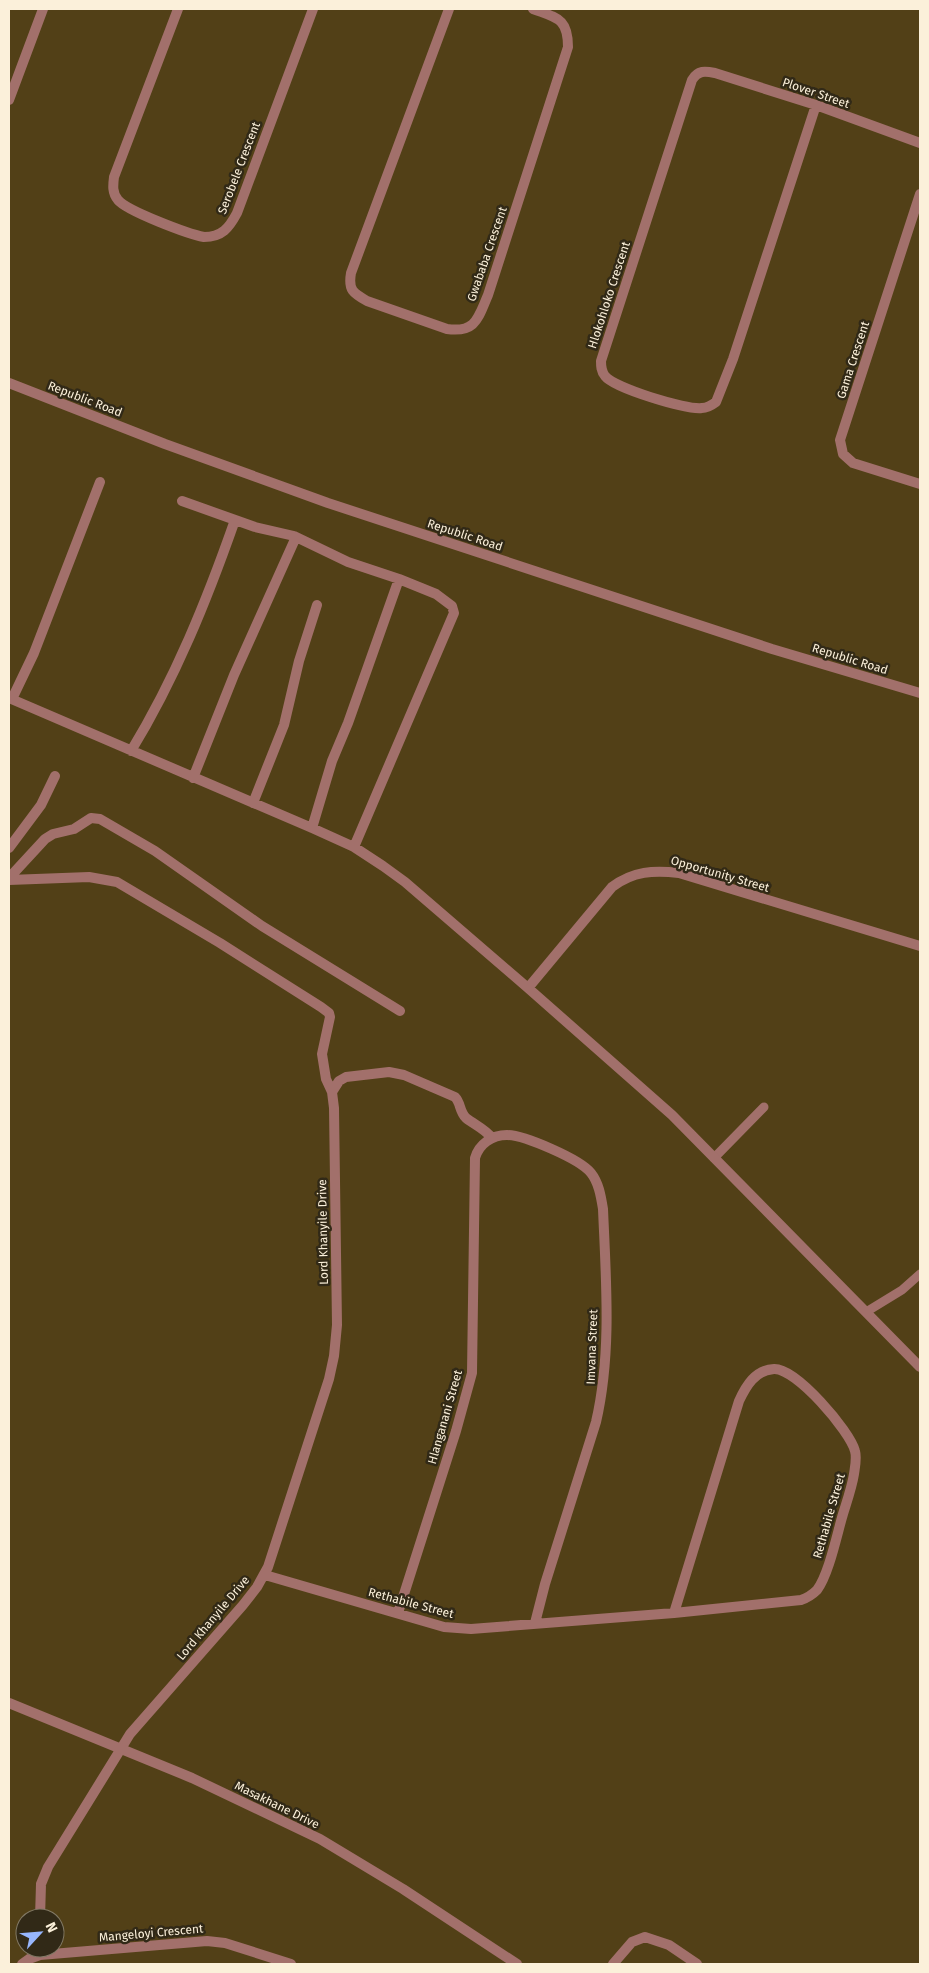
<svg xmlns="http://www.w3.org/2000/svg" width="929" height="1973" font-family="'Fira Sans',sans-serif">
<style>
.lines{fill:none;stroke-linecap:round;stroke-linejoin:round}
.service{stroke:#a2706b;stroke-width:9}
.minor{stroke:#a2706b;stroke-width:10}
.tertiary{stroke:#a2706b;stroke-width:10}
.labels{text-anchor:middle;stroke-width:5;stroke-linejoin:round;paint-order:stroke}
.street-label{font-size:12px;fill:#fbf0da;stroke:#312917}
</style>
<rect width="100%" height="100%" fill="#524017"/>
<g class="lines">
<!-- service -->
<path class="service" d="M714 1158 764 1107
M866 1312 902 1290 920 1274"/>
<!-- minor -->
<path class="minor" d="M178 9 114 177C113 185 112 193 118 200 127 211 188 234 204 237 222 237 229 228 237 213L313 9
M449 9 351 273C348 290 353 293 367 301L447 329C476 333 478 318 488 295L568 47C568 18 557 18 533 9
M9 100 43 9
M816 105 733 359 716 402C712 405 708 408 702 408 686 410 614 388 605 376 601 371 601 366 601 361L692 80C698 70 705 71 715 73L816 105 920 143
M920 194 840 440 843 454 853 463 920 484
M182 501 255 527 294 536 348 562 399 579 436 594 452 606 454 613 354 847
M9 698 312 828 354 847 383 866 405 882 528 988 672 1115 920 1367
M12 699 34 653 100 482
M131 751C175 679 207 600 235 520
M193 778 234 675 296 537
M253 803 284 725 299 661 317 605
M312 828 332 761 348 723 399 579
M9 848 41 805 55 776
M9 878 45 839 53 834 74 829 91 818 100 819 155 851 262 926 400 1011
M9 880 89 877 117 882 220 943 321 1007 329 1013 330 1017 322 1054 326 1079 332 1092 334 1108 337 1325 334 1356 329 1379 268 1567 257 1587 243 1605 130 1734 48 1867 41 1884 40 1918
M528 988 612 887C633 871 654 870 679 873L920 946
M332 1092 339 1081 346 1077 389 1072 404 1075 455 1097C461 1103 459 1111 466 1118 475 1125 485 1129 492 1138
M265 1575 444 1627 471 1629 674 1613 801 1600C807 1598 812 1595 817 1590 829 1574 837 1534 843 1514 847 1501 852 1487 854 1474 855 1467 857 1458 855 1451 850 1431 796 1368 774 1369 755 1370 746 1386 739 1401L674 1613
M398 1613 456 1431 472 1373 475 1158C479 1144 492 1135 507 1135 524 1135 580 1159 591 1173 599 1183 601 1197 603 1209 606 1280 612 1353 596 1422L545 1584 535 1623
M22 1964 29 1959 40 1955 207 1941 225 1943 291 1964
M613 1964 632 1942 645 1937 669 1945 697 1964"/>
<!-- tertiary -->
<path class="tertiary" d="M9 383 165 444 328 503 772 649 920 693
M9 1703 192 1778 320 1839 403 1889 517 1964"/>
</g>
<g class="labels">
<!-- street labels -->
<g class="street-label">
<text transform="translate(816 93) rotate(19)" y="4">Plover Street</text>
<text transform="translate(239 168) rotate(-69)" y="4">Serobele Crescent</text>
<text transform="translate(487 254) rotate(-71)" y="4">Gwababa Crescent</text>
<text transform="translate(609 295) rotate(-72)" y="4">Hlokohloko Crescent</text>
<text transform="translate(853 360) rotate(-72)" y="4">Gama Crescent</text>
<text transform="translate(85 399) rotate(21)" y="4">Republic Road</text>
<text transform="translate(465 535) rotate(18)" y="4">Republic Road</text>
<text transform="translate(850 659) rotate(17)" y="4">Republic Road</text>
<text transform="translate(720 874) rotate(16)" y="4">Opportunity Street</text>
<text transform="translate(323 1232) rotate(-91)" y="4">Lord Khanyile Drive</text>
<text transform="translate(592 1347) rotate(-88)" y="4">Imvana Street</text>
<text transform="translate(445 1417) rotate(-74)" y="4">Hlanganani Street</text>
<text transform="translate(829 1516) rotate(-74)" y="4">Rethabile Street</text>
<text transform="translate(411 1603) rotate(15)" y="4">Rethabile Street</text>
<text transform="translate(213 1618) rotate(-50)" y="4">Lord Khanyile Drive</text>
<text transform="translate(277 1805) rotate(26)" y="4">Masakhane Drive</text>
<text transform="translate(151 1933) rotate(-5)" y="4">Mangeloyi Crescent</text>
</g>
</g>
<!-- border -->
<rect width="929" height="1973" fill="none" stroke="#fbf0da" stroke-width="20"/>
<!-- north arrow -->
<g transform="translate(40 1933) rotate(64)"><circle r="24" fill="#312917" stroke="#827965"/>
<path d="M0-4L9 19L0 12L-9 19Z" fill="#97b6fd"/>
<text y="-8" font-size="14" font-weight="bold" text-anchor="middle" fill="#fbf0da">N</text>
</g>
</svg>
